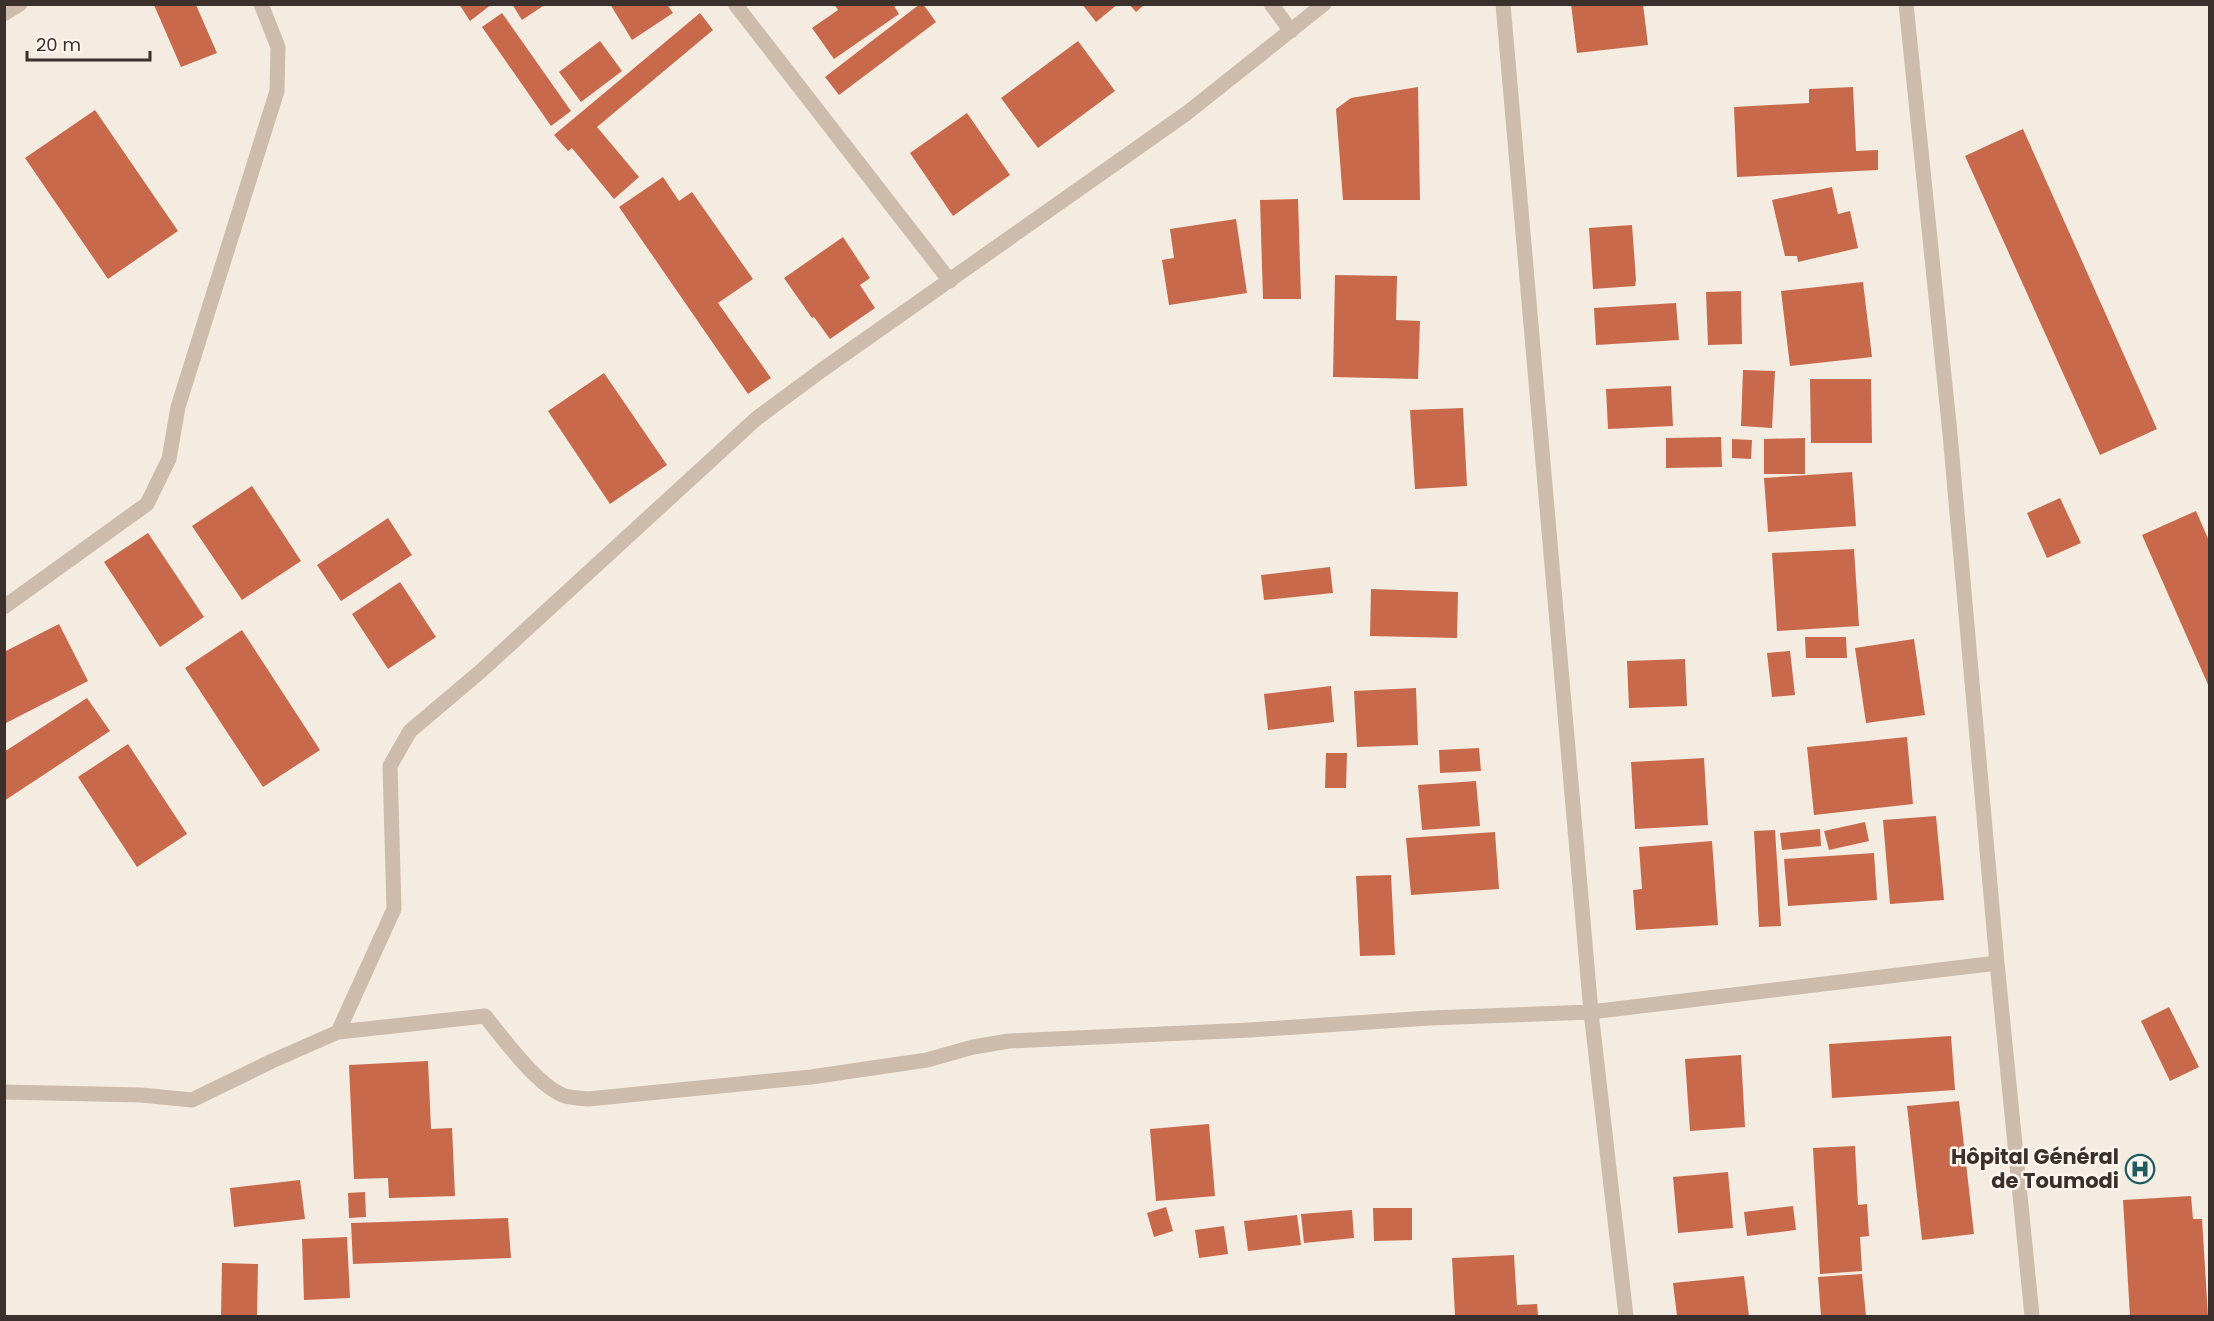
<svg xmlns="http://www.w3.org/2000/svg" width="2214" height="1321" font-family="Poppins,sans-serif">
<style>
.building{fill:#c8694b}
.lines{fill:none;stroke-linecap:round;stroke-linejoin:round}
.minor{stroke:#cdbbac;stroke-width:15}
.labels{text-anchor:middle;stroke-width:5;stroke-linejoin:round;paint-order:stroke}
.poi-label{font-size:21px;font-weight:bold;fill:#3b302b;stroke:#fbf5ee;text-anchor:end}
</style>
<rect width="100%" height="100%" fill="#f4ebe1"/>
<!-- building -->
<path class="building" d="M459 4H492L470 21Z
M512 4H546L522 20Z
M610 4H667L673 13 632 40Z
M834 4H893L899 14 834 59 812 28 838 10Z
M920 4H923L936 22 839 95 825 77Z
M1082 4H1118L1096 22Z
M1129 4H1145L1136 12Z
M1571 4H1643L1648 45 1577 53Z
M154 5H196L217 53 181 67Z
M502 13 571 111 551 126 482 27Z
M700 13 713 30 597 127 639 177 614 199 572 148 568 151 554 135Z
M600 41 622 71 581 102 559 72Z
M1078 41 1115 91 1038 148 1001 98Z
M1418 87 1420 200H1343L1336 109 1351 98Z
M1853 87 1856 151 1878 150V170L1737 177 1734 107 1809 103V89Z
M95 110 178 231 108 279 25 158Z
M967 113 1010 175 953 216 910 153Z
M2023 129 2157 429 2100 455 1965 156Z
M663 177 679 201 692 192 753 279 718 303 771 378 748 394 619 207Z
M1832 187 1838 214 1850 211 1858 248 1798 262 1797 256H1785L1772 200Z
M1298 199 1301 299H1263L1260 200Z
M1236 219 1247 293 1169 305 1162 260 1174 258 1170 229Z
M1632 225 1636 280 1635 286 1593 289 1589 228Z
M843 237 870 278 860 285 875 308 830 339 814 317 812 318 784 278Z
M1335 275 1397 276 1396 320 1420 321 1418 379 1333 377Z
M1863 282 1872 357 1790 366 1781 291Z
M1741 291 1742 344 1708 345 1706 292Z
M1676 303 1679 340 1596 345 1594 308Z
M1743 370 1775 371 1772 428 1741 426Z
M604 373 667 465 610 504 548 411Z
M1810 379H1871L1872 443H1811Z
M1671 386 1673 426 1608 429 1606 389Z
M1463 408 1467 486 1415 489 1410 410Z
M1721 437 1722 467 1666 468V438Z
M1805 438V474H1764V439Z
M1732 439 1752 440 1751 459 1732 458Z
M1852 472 1856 526 1768 532 1764 478Z
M252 486 301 561 242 600 192 526Z
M2060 498 2081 543 2047 558 2027 513Z
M2196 511 2210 543V689L2142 535Z
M388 518 412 555 341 601 317 565Z
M148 533 204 617 160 647 104 562Z
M1854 549 1859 626 1777 631 1772 553Z
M1330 567 1333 593 1264 600 1261 575Z
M400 582 436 637 388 669 352 614Z
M1371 589 1458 592 1457 638 1370 636Z
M59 624 88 681 4 724V652Z
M242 630 320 750 263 787 185 668Z
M1805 637H1846L1847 658H1806Z
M1914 639 1925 715 1866 723 1855 648Z
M1790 651 1795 695 1772 697 1767 653Z
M1685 659 1687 706 1629 708 1627 661Z
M1331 686 1334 722 1268 730 1264 694Z
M1416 688 1418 745 1357 747 1354 691Z
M87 698 110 731 4 801V752Z
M1907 737 1913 804 1814 815 1807 747Z
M128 744 187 834 137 867 78 777Z
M1479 748 1481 771 1440 773 1439 750Z
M1326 753H1347L1346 788H1325Z
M1704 758 1708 825 1635 829 1631 762Z
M1476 781 1480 826 1422 830 1418 785Z
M1936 816 1944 900 1890 904 1883 820Z
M1865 822 1869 841 1829 850 1824 831Z
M1820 829 1821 846 1782 850 1780 833Z
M1775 830 1781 926 1759 927 1754 831Z
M1495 832 1499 889 1411 895 1406 838Z
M1712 841 1718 925 1636 930 1633 890 1642 889 1639 847Z
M1874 853 1877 900 1788 906 1784 859Z
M1391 875 1395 955 1360 956 1356 876Z
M2169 1007 2199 1067 2170 1081 2141 1021Z
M1951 1036 1955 1090 1832 1098 1829 1044Z
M1741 1055 1745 1127 1690 1131 1685 1059Z
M428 1061 431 1129 452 1128 455 1196 389 1198 388 1178 354 1179 349 1065Z
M1959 1101 1974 1234 1922 1240 1907 1106Z
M1209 1124 1215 1196 1156 1201 1150 1129Z
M1855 1146 1858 1205 1867 1204 1869 1236 1860 1237 1862 1271 1820 1274 1813 1148Z
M1728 1172 1733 1228 1678 1233 1673 1177Z
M300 1180 305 1219 234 1227 230 1188Z
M365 1192 366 1217 349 1218 348 1193Z
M2191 1196 2193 1219H2202L2208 1316H2130L2123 1200Z
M1793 1206 1796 1230 1747 1236 1744 1212Z
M1166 1207 1173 1231 1154 1237 1147 1213Z
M1373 1208H1412V1240L1374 1241Z
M1352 1210 1354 1238 1304 1243 1301 1214Z
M1297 1215 1301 1245 1248 1251 1244 1221Z
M508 1218 511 1258 353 1264 351 1223Z
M1224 1226 1228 1254 1199 1258 1195 1230Z
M347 1237 350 1298 304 1300 302 1239Z
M1514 1255 1517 1305 1537 1304 1538 1316H1455L1452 1258Z
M222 1263 258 1264 257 1316H221Z
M1862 1274 1866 1316H1821L1818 1277Z
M1744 1276 1749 1316H1677L1673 1283Z"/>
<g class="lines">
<!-- minor -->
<path class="minor" d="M735 4 950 281
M1271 4 1291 31
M1503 4 1591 1012 1626 1316
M1906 4 1950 434 1997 963 2032 1316
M4 14 20 4
M4 607 147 504 169 459 178 407 277 91 278 47 261 4
M338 1032 394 909 390 766 410 731 481 671 757 418 822 370 1187 113 1324 4
M4 1092 141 1095 192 1100 272 1061 338 1032 485 1016C503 1038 538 1087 565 1096 572 1098 581 1098 588 1099L811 1077 927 1060 973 1047 1009 1041 1250 1030 1429 1018 1591 1012 1997 963"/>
</g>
<!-- icons -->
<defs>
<g id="hospital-ring" transform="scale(1.5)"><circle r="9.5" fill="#fbf5ee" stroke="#1f5a5e" stroke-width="1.5"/><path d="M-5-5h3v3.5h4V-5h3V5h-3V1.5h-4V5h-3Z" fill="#1f5a5e"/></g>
</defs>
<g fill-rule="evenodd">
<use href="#hospital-ring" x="2140" y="1169"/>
</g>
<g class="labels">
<!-- poi labels -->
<g class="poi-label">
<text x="2119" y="1164">Hôpital Général<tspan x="2119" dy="24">de Toumodi</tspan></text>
</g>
</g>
<!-- border -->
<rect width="2214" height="1321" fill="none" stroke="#3b302b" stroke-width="12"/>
<!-- scale -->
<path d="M27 51v9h123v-9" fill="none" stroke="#3b302b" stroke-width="3"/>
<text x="36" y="51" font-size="18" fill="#3b302b" stroke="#fbf5ee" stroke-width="4.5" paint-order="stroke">20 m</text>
</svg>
